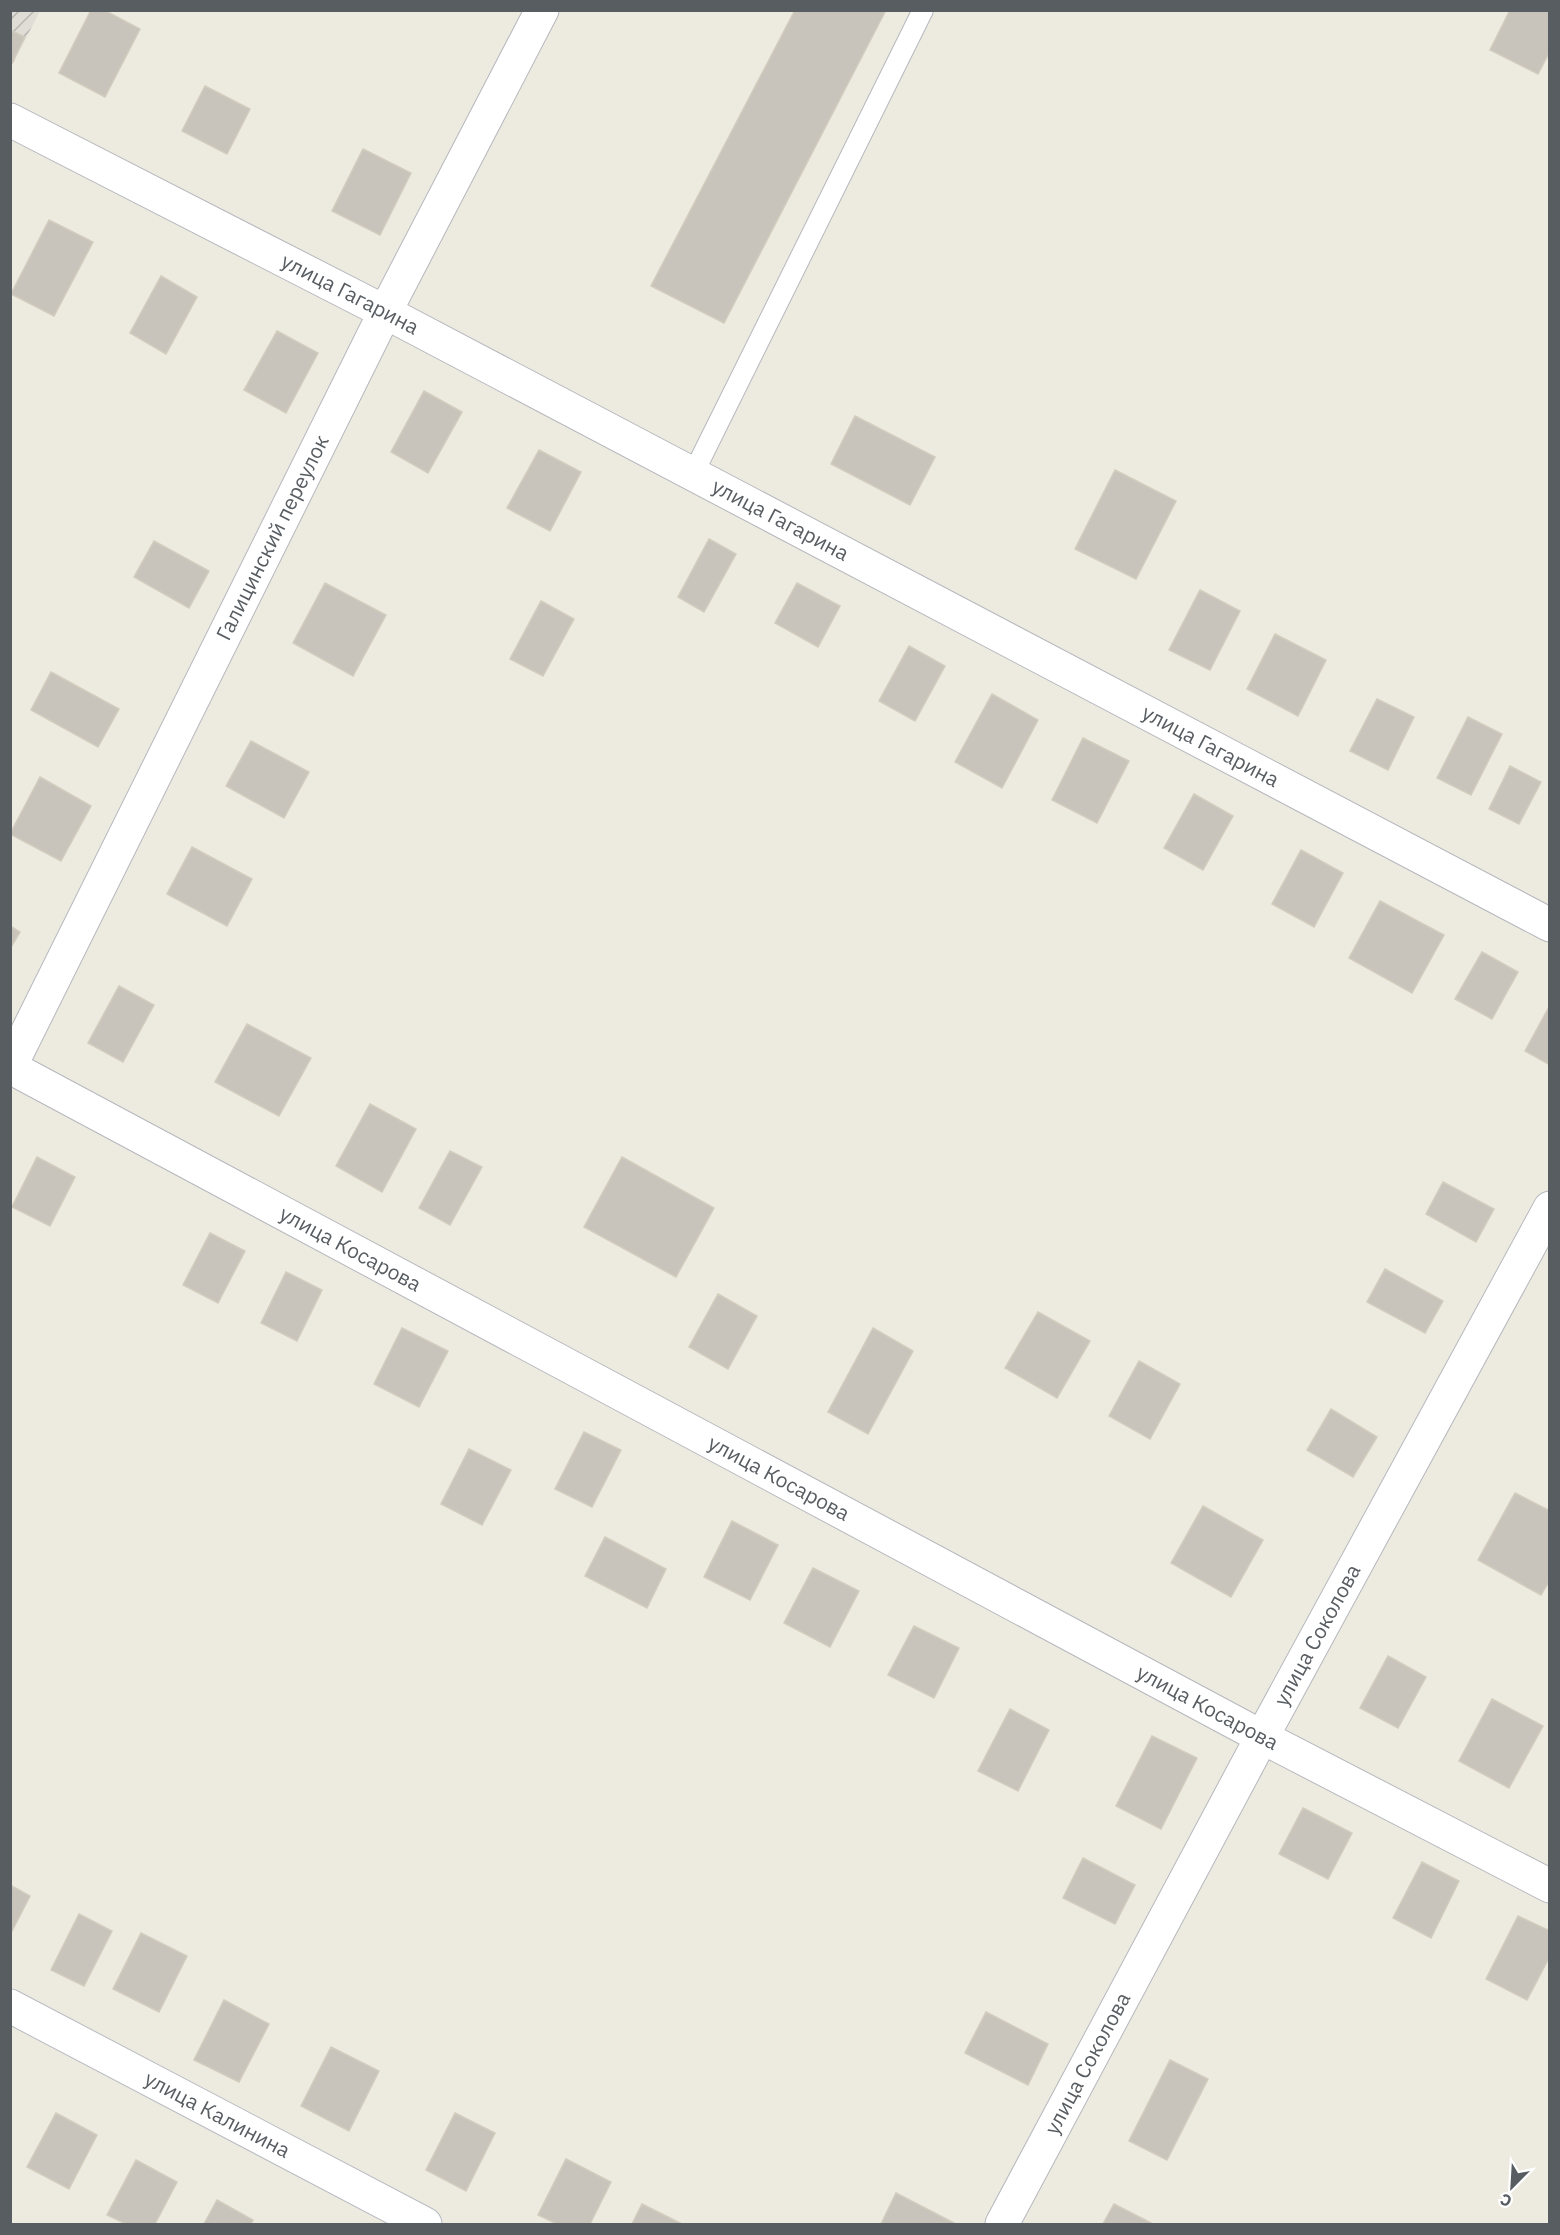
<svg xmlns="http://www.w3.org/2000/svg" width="1560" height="2235" font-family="'IBM Plex Sans',sans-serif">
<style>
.industrial{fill:url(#industrial-furrows)}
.building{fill:#c8c4bc;stroke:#d2ccbd;stroke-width:1.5}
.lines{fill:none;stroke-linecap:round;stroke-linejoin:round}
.lane-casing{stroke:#b5b8be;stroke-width:22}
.street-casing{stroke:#b5b8be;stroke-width:35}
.secondary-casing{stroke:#b8bcc3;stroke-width:35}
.lane{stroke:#fff;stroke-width:20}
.street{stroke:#fff;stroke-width:33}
.secondary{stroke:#fff;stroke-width:33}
.labels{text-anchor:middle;stroke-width:4.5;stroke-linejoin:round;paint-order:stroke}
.street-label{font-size:21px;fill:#585d62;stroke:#fff}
</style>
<defs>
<pattern id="industrial-furrows" width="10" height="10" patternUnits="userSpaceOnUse" patternTransform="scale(1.5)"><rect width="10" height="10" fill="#e0ddd7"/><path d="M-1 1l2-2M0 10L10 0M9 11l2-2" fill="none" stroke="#b8b6b2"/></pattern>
</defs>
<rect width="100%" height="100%" fill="#edeadf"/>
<!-- industrial -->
<path class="industrial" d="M11 11H40L11 67Z"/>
<!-- building -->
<path class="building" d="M91 10H104L140 29 105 97 59 73Z
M795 10H886L724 323 651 286Z
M1510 10H1550V51L1538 74 1490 50Z
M10 30 25 37 10 67Z
M205 86 250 109 227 154 182 131Z
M363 149 411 173 380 235 332 211Z
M49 220 93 242 54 316 11 294Z
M161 276 197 297 166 354 130 333Z
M277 331 318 353 286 413 244 390Z
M424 391 462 412 428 473 391 452Z
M855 416 935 457 910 505 831 464Z
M539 450 581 472 550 531 507 508Z
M1115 470 1176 501 1136 579 1075 549Z
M709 539 736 554 704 612 678 597Z
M154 541 209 571 189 608 134 577Z
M325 583 386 615 353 676 293 643Z
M797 583 840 606 818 647 775 623Z
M1200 590 1240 611 1210 670 1169 650Z
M541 601 574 619 543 676 510 659Z
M1275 634 1326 660 1298 716 1247 689Z
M909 646 945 666 915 721 879 701Z
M51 672 119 709 98 747 31 710Z
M992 694 1038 720 1002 788 955 762Z
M1377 699 1414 717 1388 770 1350 751Z
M1468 717 1502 734 1471 795 1437 778Z
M1083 738 1129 761 1097 823 1052 800Z
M251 741 309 772 284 818 226 786Z
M1510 766 1541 782 1519 824 1489 809Z
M40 777 91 806 61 861 10 834Z
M1194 794 1233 816 1203 870 1164 848Z
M192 847 252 879 227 926 167 894Z
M1301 850 1343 873 1314 927 1272 904Z
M1380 901 1444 935 1412 993 1349 958Z
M10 926 20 932 10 949Z
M1482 952 1518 972 1492 1019 1455 999Z
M119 986 154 1005 123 1062 88 1043Z
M1550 1005V1065L1525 1051Z
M247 1024 311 1058 279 1116 215 1082Z
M370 1104 416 1129 382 1192 336 1166Z
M450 1151 482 1167 450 1225 419 1208Z
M37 1157 75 1177 50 1226 12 1207Z
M622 1157 714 1208 676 1277 584 1227Z
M1443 1182 1494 1209 1476 1242 1426 1214Z
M210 1233 245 1251 218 1303 183 1285Z
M1385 1269 1443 1301 1425 1333 1367 1302Z
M286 1272 322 1290 297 1341 261 1323Z
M718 1294 757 1316 728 1369 689 1347Z
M1038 1312 1090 1341 1057 1398 1005 1368Z
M402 1328 448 1351 419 1407 374 1384Z
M873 1328 913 1351 868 1434 828 1412Z
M1139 1361 1180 1384 1150 1439 1109 1416Z
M1331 1409 1377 1437 1353 1477 1307 1450Z
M584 1432 621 1450 592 1507 555 1489Z
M469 1449 511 1470 482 1525 441 1504Z
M1515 1493 1550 1511V1580L1541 1595 1478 1560Z
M1203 1506 1263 1540 1231 1597 1171 1563Z
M732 1521 778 1545 750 1600 704 1577Z
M605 1537 666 1569 647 1608 585 1576Z
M813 1568 859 1591 830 1647 784 1623Z
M914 1626 959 1648 934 1698 888 1675Z
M1388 1656 1426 1677 1398 1728 1360 1708Z
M1492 1699 1543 1726 1509 1788 1459 1761Z
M1010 1709 1049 1730 1018 1791 978 1771Z
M1152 1736 1197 1758 1161 1829 1116 1806Z
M1303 1808 1352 1833 1328 1879 1279 1854Z
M1083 1858 1135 1885 1115 1924 1063 1898Z
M1422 1862 1459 1881 1431 1938 1393 1918Z
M10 1885 30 1896 10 1935Z
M79 1914 112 1931 84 1986 51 1970Z
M1518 1916 1550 1931V1956L1527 2000 1486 1979Z
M141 1933 187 1956 159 2012 113 1989Z
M224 2000 269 2024 239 2082 194 2060Z
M986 2012 1048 2044 1028 2085 965 2053Z
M331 2047 379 2071 349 2131 301 2106Z
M1170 2060 1208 2079 1167 2160 1129 2141Z
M56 2113 97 2135 69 2189 27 2167Z
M455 2113 495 2133 466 2191 426 2170Z
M566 2159 611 2182 590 2224H557L538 2215Z
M136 2160 177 2182 155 2224H126L107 2215Z
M896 2193 954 2223 953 2224H881Z
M217 2200 253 2220 251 2224H204Z
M642 2204 682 2224H632Z
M1114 2204 1153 2224H1103Z"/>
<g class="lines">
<!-- lane casing -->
<g class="lane-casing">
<path id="lane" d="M693 474 923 10"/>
</g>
<!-- street casing -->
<g class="street-casing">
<g id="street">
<path id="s1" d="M10 120 385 312 1550 925"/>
<path id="s2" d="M10 1067 1262 1737 1550 1886"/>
<path id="s3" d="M10 1067 385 312 542 10"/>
<path id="s4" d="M1002 2224 1262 1737 1550 1208"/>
</g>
</g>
<!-- secondary casing -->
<g class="secondary-casing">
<g id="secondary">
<path id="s5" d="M10 2006 425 2224"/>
</g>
</g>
<!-- lane -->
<use href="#lane" class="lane"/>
<!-- street -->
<use href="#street" class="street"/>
<!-- secondary -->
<use href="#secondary" class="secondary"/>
</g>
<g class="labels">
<!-- street labels -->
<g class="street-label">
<text dy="7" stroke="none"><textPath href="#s1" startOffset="382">улица Гагарина</textPath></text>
<text dy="7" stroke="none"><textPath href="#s1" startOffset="868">улица Гагарина</textPath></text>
<text dy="7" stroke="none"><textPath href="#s3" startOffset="591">Галицинский переулок</textPath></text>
<text dy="7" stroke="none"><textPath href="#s1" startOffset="1354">улица Гагарина</textPath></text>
<text dy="7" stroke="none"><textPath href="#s2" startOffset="386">улица Косарова</textPath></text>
<text dy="7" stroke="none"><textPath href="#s2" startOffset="872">улица Косарова</textPath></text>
<text dy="7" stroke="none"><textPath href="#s4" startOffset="668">улица Соколова</textPath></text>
<text dy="7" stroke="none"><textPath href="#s2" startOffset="1358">улица Косарова</textPath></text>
<text dy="7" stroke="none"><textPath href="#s4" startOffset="182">улица Соколова</textPath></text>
<text dy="7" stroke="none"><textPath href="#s5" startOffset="234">улица Калинина</textPath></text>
</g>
</g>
<!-- border -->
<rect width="1560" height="2235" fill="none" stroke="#585d62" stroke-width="24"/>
<!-- north arrow -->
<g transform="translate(1512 2187) rotate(204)" stroke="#ffffff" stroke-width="4.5" paint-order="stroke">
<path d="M0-4.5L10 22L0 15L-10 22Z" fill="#585d62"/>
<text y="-9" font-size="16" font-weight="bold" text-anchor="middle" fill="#585d62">С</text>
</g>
</svg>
